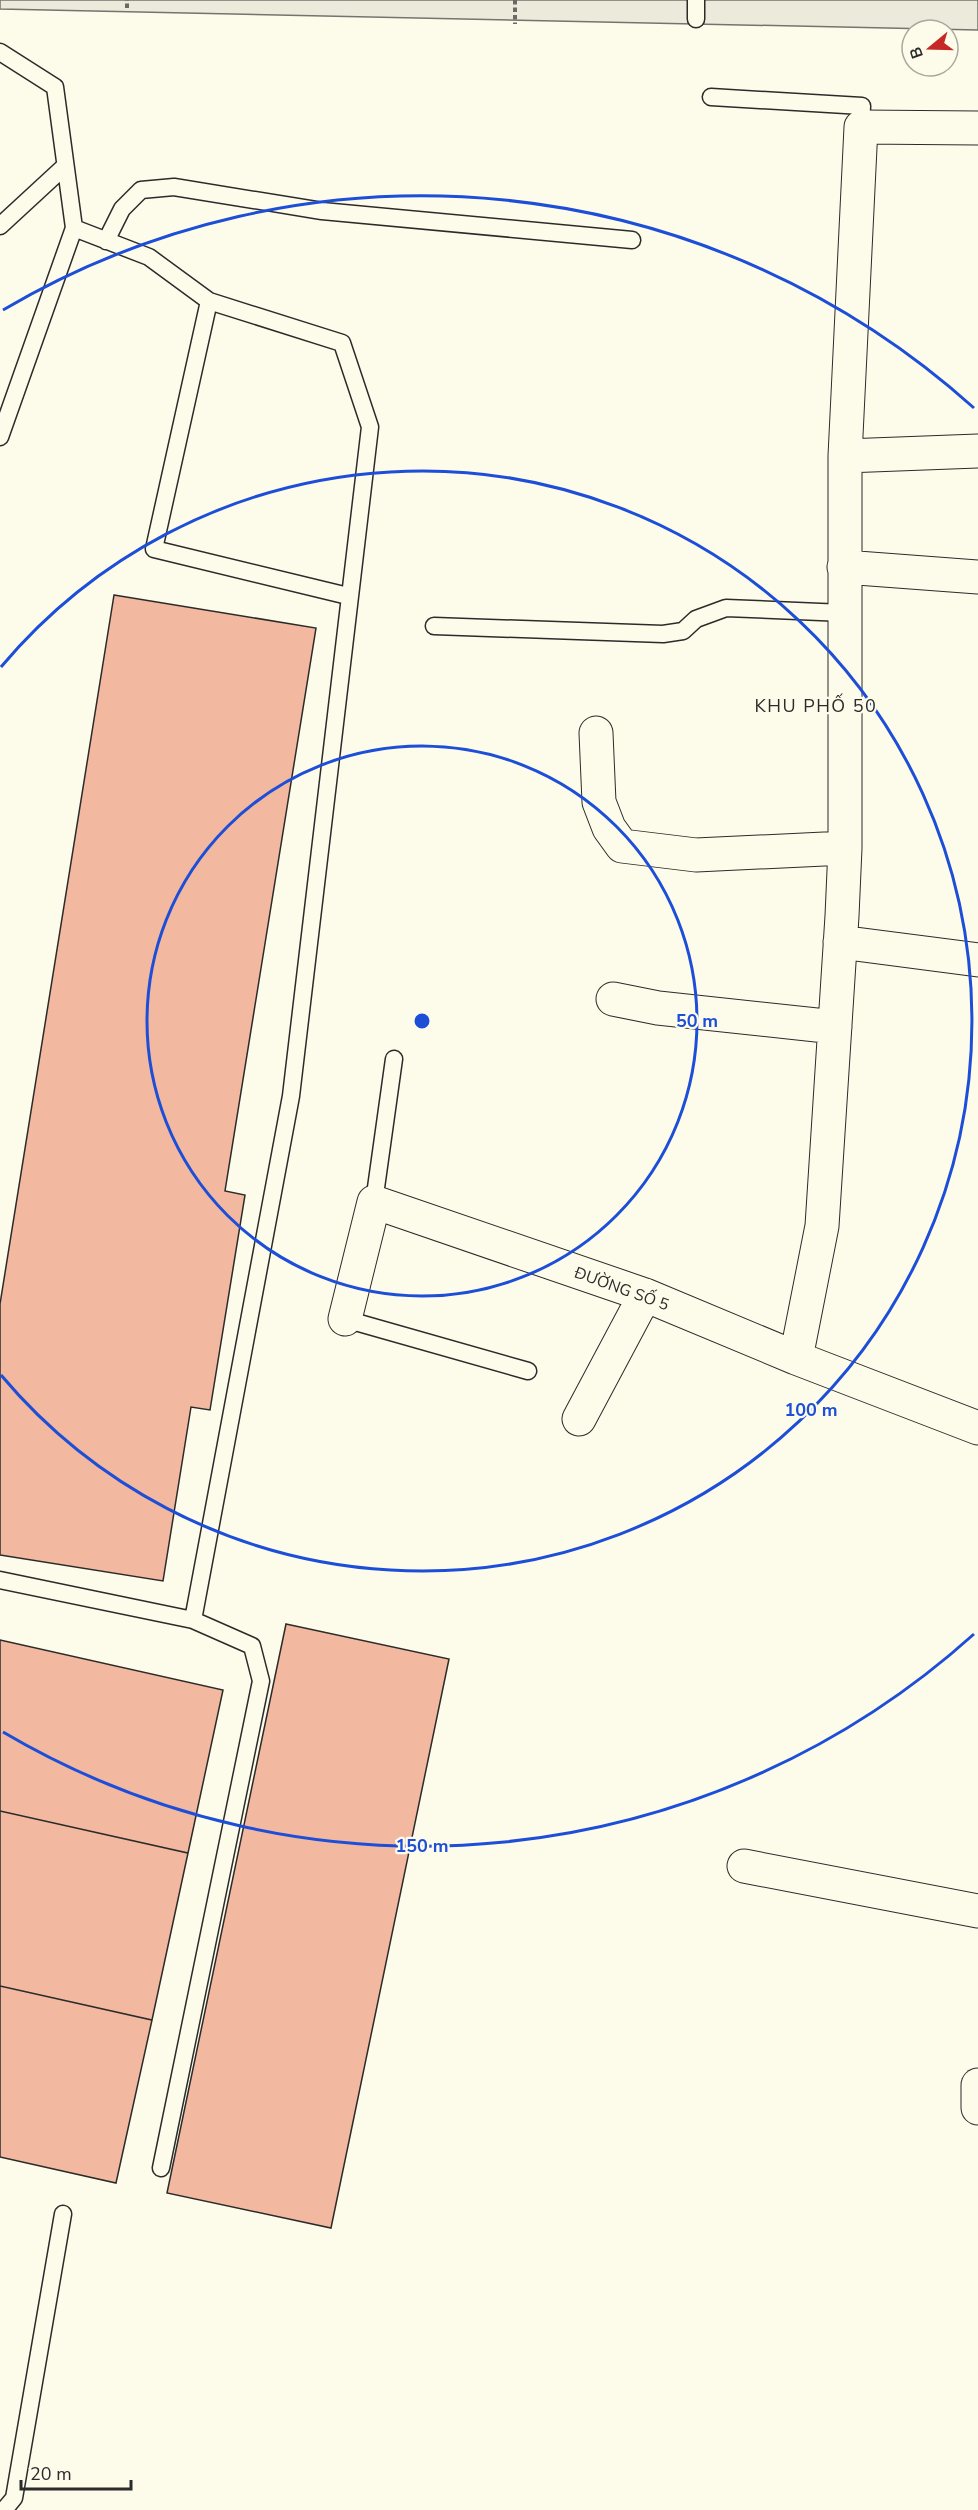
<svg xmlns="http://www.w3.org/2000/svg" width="978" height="2510" font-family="'Nunito Sans',sans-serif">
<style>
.green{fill:#ecebdb;stroke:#74746e;stroke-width:1.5}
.building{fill:#f2b8a0;stroke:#2b2b2b;stroke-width:1.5}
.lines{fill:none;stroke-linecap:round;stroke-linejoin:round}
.lane-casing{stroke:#2b2b2b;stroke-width:19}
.street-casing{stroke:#2b2b2b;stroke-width:35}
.secondary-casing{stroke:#2b2b2b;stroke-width:35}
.path{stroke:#6a6964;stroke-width:4;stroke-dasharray:4.5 3;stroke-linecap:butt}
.lane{stroke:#fdfbea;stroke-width:16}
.street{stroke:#fdfbea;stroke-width:33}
.secondary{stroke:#fdfbea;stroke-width:33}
.ring{fill:none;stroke:#1d4ed8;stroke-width:3}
.labels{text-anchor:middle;stroke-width:4.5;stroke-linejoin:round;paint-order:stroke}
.street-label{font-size:16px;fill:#2b2b2b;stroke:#fdfbea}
.neighbourhood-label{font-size:18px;letter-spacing:1.5px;fill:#2b2b2b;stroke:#fdfbea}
.centre{fill:#1d4ed8;stroke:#fdfbea;stroke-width:3}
.ring-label{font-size:18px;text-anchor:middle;font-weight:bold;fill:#1d4ed8;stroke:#fdfbea;stroke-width:4.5;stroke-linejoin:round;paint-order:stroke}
</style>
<rect width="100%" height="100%" fill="#fdfbea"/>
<!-- green -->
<path class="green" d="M0 0H978V30L0 9Z"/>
<!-- building -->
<path class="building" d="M114 595 316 628 225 1191 245 1195 210 1410 191 1407 163 1581 0 1555V1304Z
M286 1624 449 1659 331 2228 167 2193Z
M0 1640 223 1690 188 1853 0 1811Z
M0 1811 188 1853 152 2020 0 1986Z
M0 1986 152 2020 116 2183 0 2157Z"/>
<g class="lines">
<!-- lane casing -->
<g class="lane-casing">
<path id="lane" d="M696 19V0
M0 52 55 87 74 228 0 437
M711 97 862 106 861 127
M0 226 65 166
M74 228 149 257 209 301 342 343 370 427 291 1096 193 1620
M106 241 122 209 141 190 174 187 322 211 632 240
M209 301 154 549 348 596
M434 626 663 634 683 631 696 619 726 608 844 613
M374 1202 394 1059
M345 1319 528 1371
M0 1580 193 1620 252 1646 261 1681 161 2168
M4 2510 14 2498 63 2214"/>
</g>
<!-- street casing -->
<g class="street-casing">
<path id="street" d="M845 456 978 451
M844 567 978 577
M596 733 599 802 609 828 622 846 696 855 845 848
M840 942 978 960
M613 999 658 1008 835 1027
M345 1319 374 1202 645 1295 796 1358 978 1428
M796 1358 822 1226 842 916 845 848V456L861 127 978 128
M579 1419 645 1295
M744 1866 978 1911"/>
</g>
<!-- secondary casing -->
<g class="secondary-casing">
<path id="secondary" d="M978 2085V2108"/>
</g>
<!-- path -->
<path class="path" d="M515 0V24
M127 8V0"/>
<!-- lane -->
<use href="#lane" class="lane"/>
<!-- street -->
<use href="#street" class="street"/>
<!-- secondary -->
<use href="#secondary" class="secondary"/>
</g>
<!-- distance rings -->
<g class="ring">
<circle cx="422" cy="1021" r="275"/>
<path d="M1 667A550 550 0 1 1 1 1375"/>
<path d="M974 1634A825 825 0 0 1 3 1732M3 310A825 825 0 0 1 974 408"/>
</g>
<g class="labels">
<!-- street labels -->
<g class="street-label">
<text transform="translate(622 1288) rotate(20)" y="6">ĐƯỜNG SỐ 5</text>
</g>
<!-- neighbourhood labels -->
<g class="neighbourhood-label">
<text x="816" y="712">KHU PHỐ 50</text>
</g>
</g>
<circle cx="422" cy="1021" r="9" class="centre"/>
<g class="ring-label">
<text x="697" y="1027">50 m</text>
<text x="811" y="1416">100 m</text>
<text x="422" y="1852">150 m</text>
</g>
<!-- north arrow -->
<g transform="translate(930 48) rotate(251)"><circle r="28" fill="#fdfbea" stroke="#a9a89e" stroke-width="1.5"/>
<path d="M0-4.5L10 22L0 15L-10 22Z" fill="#c62828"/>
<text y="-9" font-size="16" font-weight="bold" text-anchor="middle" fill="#2b2b2b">B</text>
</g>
<!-- scale -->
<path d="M21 2480v9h110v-9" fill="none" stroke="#2b2b2b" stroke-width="3"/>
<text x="30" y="2480" font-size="18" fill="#2b2b2b" stroke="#fdfbea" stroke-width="4.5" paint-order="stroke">20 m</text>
</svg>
